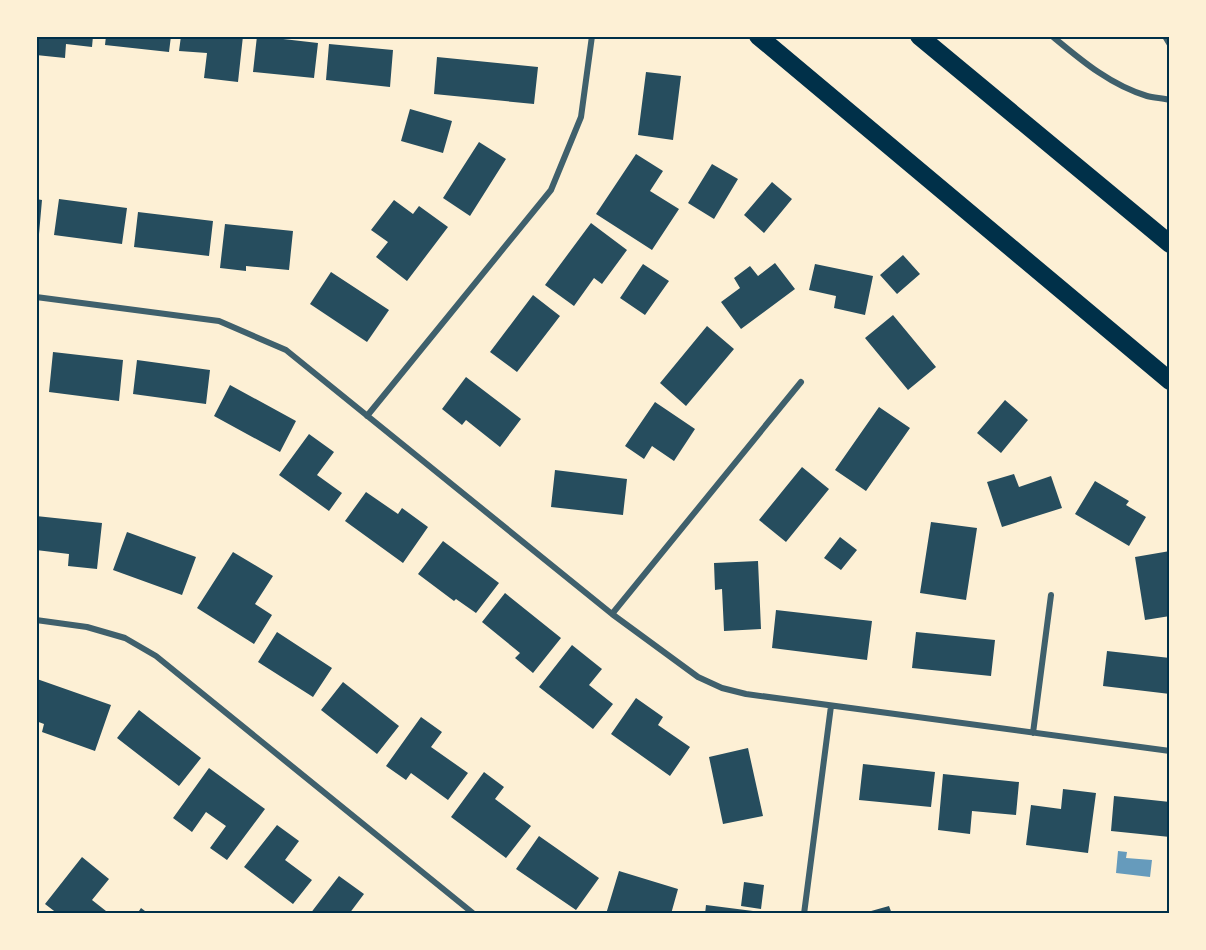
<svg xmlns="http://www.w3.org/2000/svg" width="1206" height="950" font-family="Ubuntu,sans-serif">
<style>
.water{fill:#669bbc}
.building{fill:#264d5e}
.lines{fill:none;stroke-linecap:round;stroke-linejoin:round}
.service{stroke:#3f606c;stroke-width:4.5}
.minor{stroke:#3f606c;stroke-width:6}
.motorway{stroke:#003049;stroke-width:18}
.neatline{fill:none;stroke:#003049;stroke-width:2}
</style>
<rect width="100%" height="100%" fill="#fdf0d5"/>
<!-- water -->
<path class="water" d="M1118 851 1127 852 1126 858 1152 860 1150 877 1116 873Z"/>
<!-- building -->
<path class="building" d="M36 36H93L92 47 66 44 65 58 36 55Z
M106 36H171L169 52 105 45Z
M181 36H243L238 82 204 78 207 53 179 51Z
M257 36 318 43 314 78 253 72Z
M329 44 393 50 390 87 326 80Z
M437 57 538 67 534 104 434 94Z
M646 72 681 76 673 140 638 135Z
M410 109 452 121 443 153 401 141Z
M479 142 506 159 470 216 443 198Z
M636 154 663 171 650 191 679 209 652 250 596 214Z
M712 164 738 179 714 219 688 203Z
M772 182 792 199 764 233 744 215Z
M36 199 42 200 39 234 36 233Z
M59 199 127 208 122 244 54 235Z
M394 200 413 214 419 206 448 227 407 281 376 257 388 242 371 230Z
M138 212 213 221 209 256 134 247Z
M591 223 627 250 602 284 594 278 574 306 545 285Z
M225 224 293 231 289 270 246 266V271L220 268Z
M903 255 920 274 897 294 880 275Z
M775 263 795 289 741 329 721 302 740 288 734 278 750 266 758 276Z
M643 264 669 281 645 315 620 298Z
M815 264 873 276 865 315 834 308 836 296 809 290Z
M331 272 389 310 367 342 310 304Z
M533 295 560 316 517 372 490 352Z
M893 315 936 367 908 390 865 338Z
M707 326 734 349 686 406 660 383Z
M53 352 123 360 119 401 49 392Z
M137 360 210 370 206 404 133 394Z
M466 377 521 419 500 447 466 420 462 425 442 409Z
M230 385 296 421 280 452 214 416Z
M1005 400 1028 420 1001 453 977 433Z
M655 402 695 429 674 461 652 446 644 459 625 446Z
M879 407 910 428 866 491 835 470Z
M309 434 334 452 317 475 342 493 329 511 279 475Z
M802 467 829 489 786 542 759 520Z
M555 470 627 479 623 515 551 507Z
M1014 474 1019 487 1051 476 1062 508 1002 527 987 482Z
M1095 481 1129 501 1126 505 1146 517 1129 546 1075 514Z
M366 492 398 514 402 508 428 527 403 563 345 521Z
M36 516 102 523 97 569 68 566 69 554 36 550Z
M931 522 977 528 966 600 920 593Z
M127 532 196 557 182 595 113 570Z
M840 537 857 550 841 570 824 558Z
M443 541 499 583 476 613 456 599 454 601 418 574Z
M1170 551V616L1145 620 1135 557Z
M233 552 273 576 255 604 272 615 254 644 197 608Z
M758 561 761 629 724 631 722 589 715 590 714 563Z
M505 593 561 638 533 673 515 658 520 653 482 622Z
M776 610 872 621 867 660 772 648Z
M277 632 332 668 313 697 258 662Z
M916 632 995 640 991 676 912 668Z
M572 645 602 669 589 685 613 704 593 729 539 687Z
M1107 651 1170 658V694L1103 686Z
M37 679 111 705 95 751 42 732 44 724 36 721V683Z
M343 682 399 726 377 754 321 710Z
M636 698 663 717 658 725 690 747 670 776 611 734Z
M139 710 201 758 179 786 117 738Z
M421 717 442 732 431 747 468 773 448 800 411 773 406 780 386 766Z
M748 748 763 816 723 824 709 757Z
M863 764 935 772 931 807 859 800Z
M209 768 265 809 227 860 210 848 226 826 206 812 192 832 173 818Z
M484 772 504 787 495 799 531 826 506 858 451 817Z
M943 774 1019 782 1016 815 972 811 970 834 938 830Z
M1063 789 1096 793 1088 853 1026 845 1031 805 1061 809Z
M1114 796 1170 802V837L1111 831Z
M277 825 299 841 285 860 312 880 293 904 244 867Z
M539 836 599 878 576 910 516 869Z
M82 857 109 879 92 900 106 911 104 914H58L45 904Z
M619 871 678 889 671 914H606Z
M339 876 364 894 349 914H310Z
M744 882 764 885 761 909 741 906Z
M706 905 753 911V914H705Z
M889 906 892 914H864V913Z
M141 908 149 914H137Z"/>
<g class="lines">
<!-- service -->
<path class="service" d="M1164 36 1170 46"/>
<!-- minor -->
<path class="minor" d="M1052 36C1081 60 1110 85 1147 96 1154 98 1162 98 1170 100
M36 297 219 321 286 350 612 614 698 677 722 688 746 694 1170 751
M367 416 551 190 581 117 592 36
M612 614 801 382
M36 620 87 627 125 638 156 656 474 914
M1033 733 1051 595
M804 914 831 706"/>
<!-- motorway -->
<path class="motorway" d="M758 36 1170 381
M919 36 1170 244"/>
</g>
<!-- border -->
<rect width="1206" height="950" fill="none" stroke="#fdf0d5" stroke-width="75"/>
<rect x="38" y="38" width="1130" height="874" class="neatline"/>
</svg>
